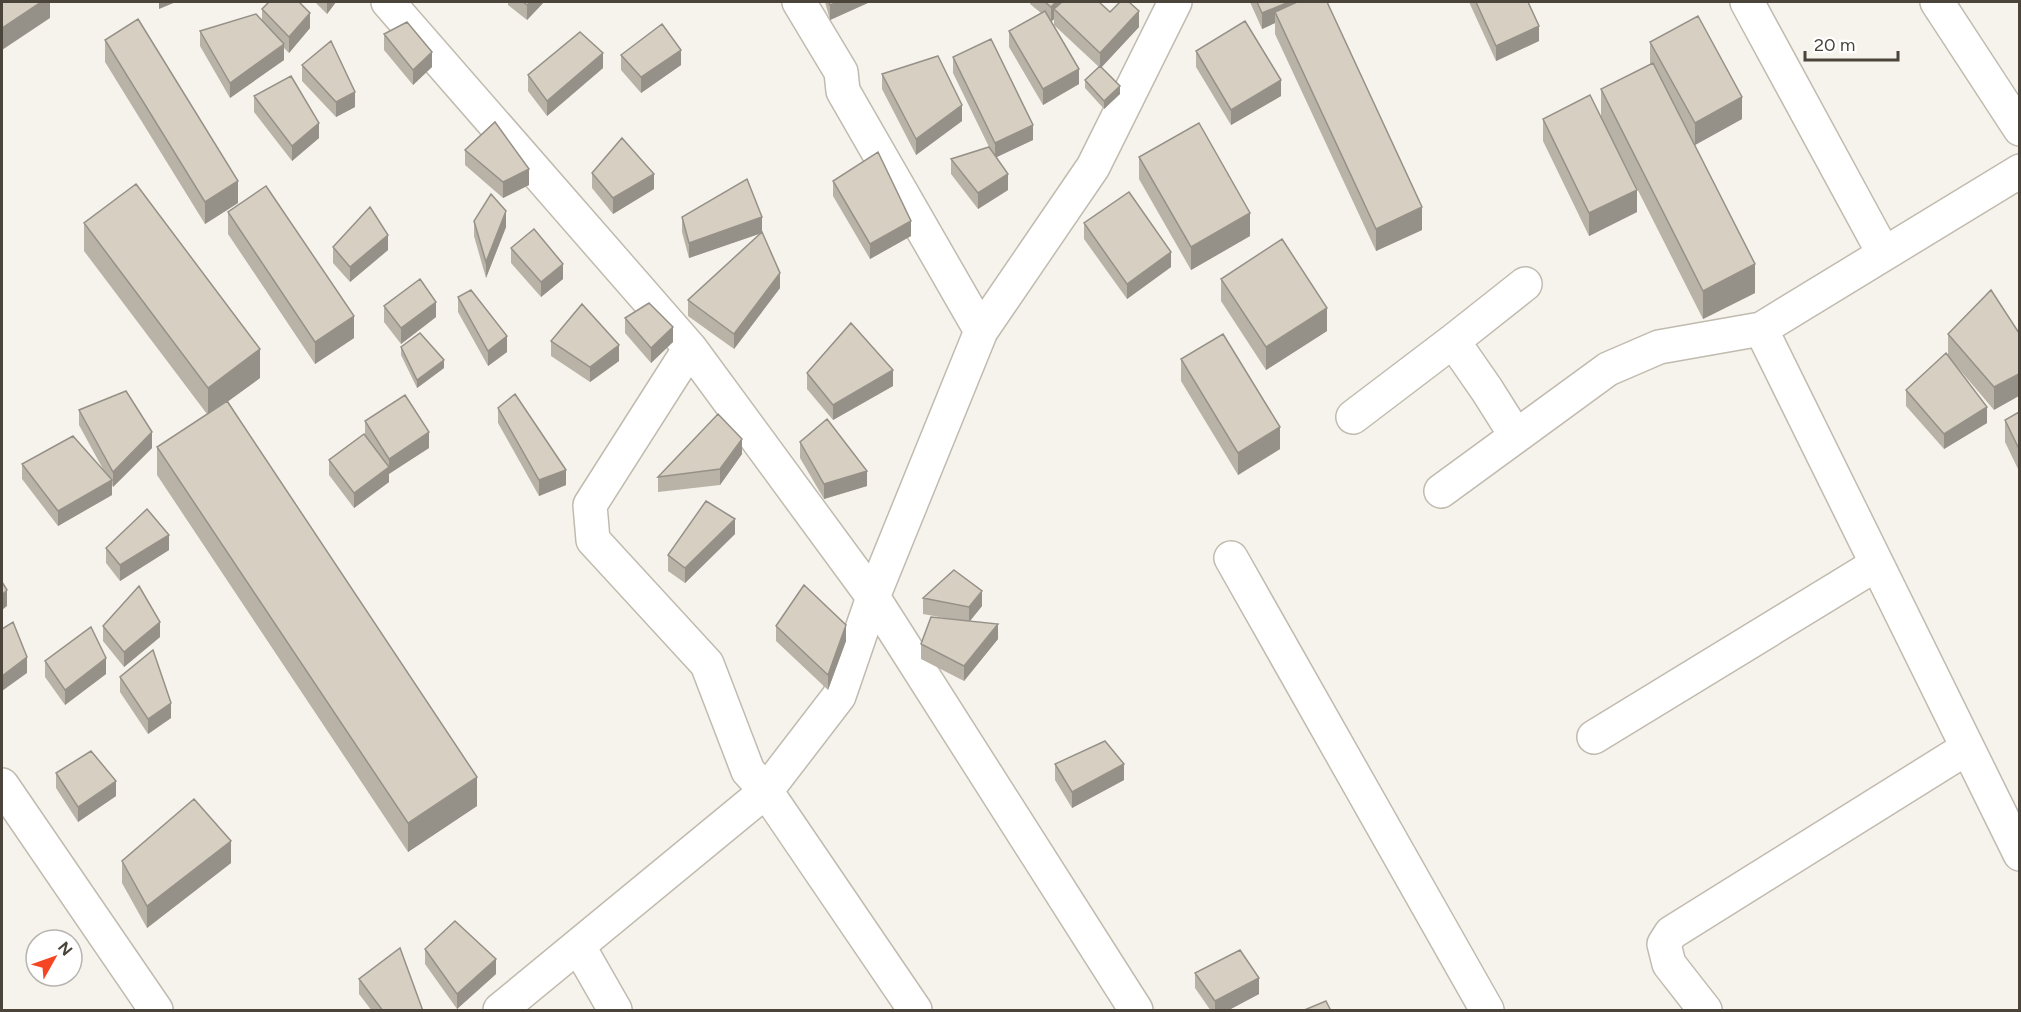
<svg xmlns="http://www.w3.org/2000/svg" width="2021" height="1012" font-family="Figtree,sans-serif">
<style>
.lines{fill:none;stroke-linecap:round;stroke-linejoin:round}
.street-casing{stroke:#c1bbaf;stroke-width:36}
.street{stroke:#fff;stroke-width:33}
.wall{fill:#b9b2a7}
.shaded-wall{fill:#969188}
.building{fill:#d7cfc2;stroke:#969188;stroke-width:1.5}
</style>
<rect width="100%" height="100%" fill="#f6f3ec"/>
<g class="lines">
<!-- street casing -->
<g class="street-casing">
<path id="street" d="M388 2 690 348 873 597 1136 1010
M799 2 841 72 843 91 981 331
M1747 2 1884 254
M1937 2 2020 129
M2020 171 1761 329 2020 854
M1453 341 1525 284
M690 348 590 505 593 540 707 664 748 771 766 791 915 1010
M1353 417 1453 341 1487 390 1516 436
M1441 491 1608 369 1659 347 1761 329
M1231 558 1487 1010
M1594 737 1877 564
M2 785 156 1010
M579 947 615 1010
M500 1010 766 791 839 696 873 597 981 331 1093 167 1175 2
M1705 1010 1669 964 1664 944 1671 933 1967 748"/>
</g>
<!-- street -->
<use href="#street" class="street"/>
</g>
<!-- wall -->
<path class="wall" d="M315 2H336L327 14Z
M508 2H544L527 20 508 5Z
M825 2H870L830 20Z
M1030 2H1099L1110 12 1139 27 1101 67 1120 94 1104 109 1085 88V80L1099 67 1054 25V19L1051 22 1079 84 1043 105 1009 47V31L1041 13 1030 4Z
M1250 2H1327L1422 230 1376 251 1275 34V23L1262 29Z
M1469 2H1528L1539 41 1496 61Z
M262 9 310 28 289 53 284 48V60L230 98 200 46V31L262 21Z
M384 34 432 67 413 85 384 50Z
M105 40 238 203 205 224 105 62Z
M1650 42 1742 119 1695 145 1755 293 1703 319 1612 139 1637 212 1589 236 1543 141V119L1601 117V89L1650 64Z
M1196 51 1281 96 1231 125 1196 67Z
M621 55 681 65 641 93 621 70Z
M953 57 1033 140 996 157 1008 190 978 209 951 174V159L990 149 953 73Z
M302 65 355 107 336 117 302 81Z
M603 68 547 116 528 91V75Z
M882 74 962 121 916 155 882 89Z
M254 96 319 138 292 161 254 112Z
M465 150 529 185 503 198 465 165Z
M1139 157 1250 236 1191 270 1139 179Z
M592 173 654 189 613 214 592 188Z
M833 181 911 236 870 259 833 196Z
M228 212 354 338 315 364 228 234Z
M682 217 762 233 780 288 734 349 688 316V300L761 233 689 258 682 232Z
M474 221 506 227 486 278 474 236Z
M84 223 260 378 228 401 477 806 408 852 157 475V447L207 414 84 251Z
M1084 223 1171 267 1127 299 1084 239Z
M333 247 388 250 350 282 333 263Z
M511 248 563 279 541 297 511 263Z
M1221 279 1327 331 1266 370 1221 301Z
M458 297 507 352 488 366 458 312Z
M384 306 436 317 401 344 384 322Z
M625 318 673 342 651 363 625 333Z
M2019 333 1994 410 1948 356V334Z
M551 341 619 361 590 382 551 356Z
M401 347 444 368 417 388 401 355Z
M1181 359 1280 449 1238 475 1181 381Z
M807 373 893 386 833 420 807 389Z
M1906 390 1987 423 1944 449 1906 406Z
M498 408 566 485 539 496 498 423Z
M79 410 152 448 113 487 112 485V495L58 526 22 479V464L104 471 79 425Z
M2019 412V471L2005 442V420Z
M365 421 429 448 389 473V482L354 508 329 475V460L365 435Z
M800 442 867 486 824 499 800 458Z
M742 454 720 485 658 492V477Z
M735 534 685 583 668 571V555Z
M106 548 169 550 120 581 106 563Z
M923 598 982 606 970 621 998 639 964 681 921 659V644L956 620 923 614Z
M103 626 160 637 124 667 103 641Z
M776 626 846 641 828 690 776 641Z
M45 661 106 674 65 705 45 677Z
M120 677 171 718 148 734 120 692Z
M1055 764 1124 780 1072 808 1055 780Z
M56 773 116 796 78 822 56 788Z
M122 861 231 863 147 928 122 883Z
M425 949 496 974 457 1009 425 964Z
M1195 973 1259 994 1227 1011H1211L1195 988Z
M359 979 423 1011H372L359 994Z"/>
<!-- shaded-wall -->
<path class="shaded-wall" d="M41 2H50V18L2 50V28Z
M159 2H176L159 9Z
M327 2H336L327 14Z
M530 2H544L527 20V5Z
M838 2H870L830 20V5Z
M1056 2H1069L1054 9V19L1051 22V7Z
M1289 2H1298L1275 12V23L1262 29V13Z
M1139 11V27L1100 69V53Z
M310 13V28L289 53V37Z
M1539 26V41L1496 61V46Z
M284 44V60L230 98V83Z
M681 50V65L641 93V77Z
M432 52V67L413 85V70Z
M603 53V68L547 116V101Z
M1079 69V84L1043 105V89Z
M1281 80V96L1231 125V110Z
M1120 86V94L1104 109V101Z
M355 92V107L336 117V102Z
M1742 97V119L1695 145V123Z
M962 105V121L916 155V139Z
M319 123V138L292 161V146Z
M1033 125V140L995 158V143Z
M529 169V185L503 198V182Z
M654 174V189L613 214V198Z
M1008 174V190L978 209V193Z
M238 181V203L205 224V202Z
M1637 190V212L1589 236V213Z
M1422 207V230L1376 251V229Z
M506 211V227L486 278V262Z
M1250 213V236L1191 270V247Z
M762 217V233L689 258V243Z
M911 221V236L870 259V244Z
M388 235V250L350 282V267Z
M1171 252V267L1127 299V284Z
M563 264V279L541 297V282Z
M1755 264V293L1703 319V291Z
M780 273V288L734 349V334Z
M436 302V317L401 344V328Z
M1327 308V331L1266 370V347Z
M354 316V338L315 364V342Z
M673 327V342L651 363V348Z
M507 336V352L488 366V351Z
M619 345V361L590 382V367Z
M260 349V378L208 416V388Z
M444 360V368L417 388V380Z
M893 370V386L833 420V405Z
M2019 374V396L1994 410V387Z
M1987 407V423L1944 449V434Z
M1280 427V449L1238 475V453Z
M152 432V448L113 487V472Z
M429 432V448L389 474V459Z
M742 439V454L720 485V469Z
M389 467V482L354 508V493Z
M566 470V485L539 496V480Z
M867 471V486L824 499V484Z
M112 480V495L58 526V511Z
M735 519V534L685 583V568Z
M169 535V550L120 581V565Z
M7 590V606L2 610V595Z
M982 591V606L969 622V607Z
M160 622V637L124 667V652Z
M998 624V639L964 681V666Z
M846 625V641L828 690V675Z
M27 657V673L2 691V676Z
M106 658V674L65 705V690Z
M171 703V718L148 734V719Z
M1124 764V780L1072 808V792Z
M477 777V806L408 852V823Z
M116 781V796L78 822V807Z
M231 841V863L147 928V906Z
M496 959V974L457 1009V994Z
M1259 978V994L1227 1011H1215V1001Z"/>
<!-- building -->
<path class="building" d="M2 2H41L2 28Z
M269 2H299L310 13 289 37 262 9Z
M523 2H530L527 5Z
M829 2H838L830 5Z
M1045 2H1056L1051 7Z
M1062 2H1099L1110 12 1120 2H1129L1139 11 1100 53 1054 9Z
M1257 2H1289L1262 13Z
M1297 2H1327L1422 207 1376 229 1275 12Z
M1476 2H1528L1539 26 1496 46Z
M1045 11 1079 69 1043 89 1009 31Z
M256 14 284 44 230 83 200 31Z
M1698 16 1742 97 1695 123 1650 42Z
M138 19 238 181 205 202 105 40Z
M1245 21 1281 80 1231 110 1196 51Z
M407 22 432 52 413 70 384 34Z
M662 24 681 50 641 77 621 55Z
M580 32 603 53 547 101 528 75Z
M991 39 1033 125 995 143 953 57Z
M331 41 355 92 336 102 302 65Z
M938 56 962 105 916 139 882 74Z
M1653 63 1755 264 1703 291 1601 89Z
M1100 66 1120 86 1104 101 1085 80Z
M291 76 319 123 292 146 254 96Z
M1590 95 1637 190 1589 213 1543 119Z
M495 122 529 169 503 182 465 150Z
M1199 123 1250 213 1191 247 1139 157Z
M622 138 654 174 613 198 592 173Z
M989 147 1008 174 978 193 951 159Z
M878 152 911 221 870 244 833 181Z
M747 179 762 217 689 243 682 217Z
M136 184 260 349 208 388 84 223Z
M266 186 354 316 315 342 228 212Z
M1129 192 1171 252 1127 284 1084 223Z
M491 194 506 211 486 262 474 221Z
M370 207 388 235 350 267 333 247Z
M534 229 563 264 541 282 511 248Z
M762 232 780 273 734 334 688 300Z
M1282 239 1327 308 1266 347 1221 279Z
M420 279 436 302 401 328 384 306Z
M471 290 507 336 488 351 458 297Z
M1991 290 2019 333V374L1994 387 1948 334Z
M649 303 673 327 651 348 625 318Z
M582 304 619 345 590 367 551 341Z
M851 323 893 370 833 405 807 373Z
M420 333 444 360 417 380 401 347Z
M1223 334 1280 427 1238 453 1181 359Z
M1946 353 1987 407 1944 434 1906 390Z
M126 391 152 432 113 472 79 410Z
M515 394 566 470 539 480 498 408Z
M405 395 429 432 389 459 365 421Z
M227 401 477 777 408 823 157 447Z
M2019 412V449L2005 420Z
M718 414 742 439 720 469 658 477Z
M827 419 867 471 824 484 800 442Z
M364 434 389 467 354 493 329 460Z
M73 436 112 480 58 511 22 464Z
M706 501 735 519 685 568 668 555Z
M147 509 169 535 120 565 106 548Z
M954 570 982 591 969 607 923 598Z
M2 582 7 590 2 595Z
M804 585 846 625 828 675 776 626Z
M139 586 160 622 124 652 103 626Z
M931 617 998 624 964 666 921 644Z
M13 622 27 657 2 676V629Z
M91 627 106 658 65 690 45 661Z
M153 650 171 703 148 719 120 677Z
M1105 741 1124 764 1072 792 1055 764Z
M91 751 116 781 78 807 56 773Z
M194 799 231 841 147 906 122 861Z
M455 921 496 959 457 994 425 949Z
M400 948 423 1011H383L359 979Z
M1240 950 1259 978 1215 1001 1195 973Z
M1326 1001 1331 1011H1302Z"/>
<!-- border -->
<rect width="2021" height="1012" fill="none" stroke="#4a443a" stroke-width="6"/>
<!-- north arrow -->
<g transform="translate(54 958) rotate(50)"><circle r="28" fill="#ffffff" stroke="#b7b4b0" stroke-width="1.5"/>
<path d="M0-4.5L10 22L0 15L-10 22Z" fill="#f64523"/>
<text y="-9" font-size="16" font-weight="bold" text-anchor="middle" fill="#4a443a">N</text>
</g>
<!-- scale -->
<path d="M1805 51v9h93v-9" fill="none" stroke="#4a443a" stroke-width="3"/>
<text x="1814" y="51" font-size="18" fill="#4a443a" stroke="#ffffff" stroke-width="4.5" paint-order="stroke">20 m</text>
</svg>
